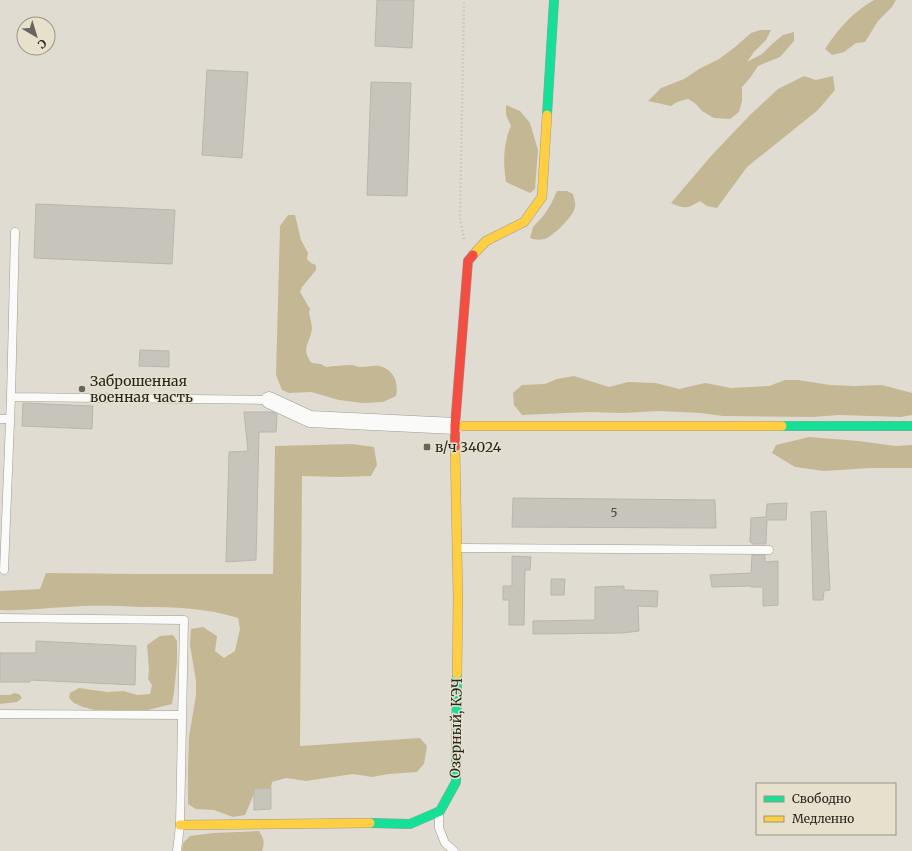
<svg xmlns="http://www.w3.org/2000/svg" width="912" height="851" font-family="Merriweather,serif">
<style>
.forest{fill:#c4b894}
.building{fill:#c7c4bc;stroke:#bab6ae}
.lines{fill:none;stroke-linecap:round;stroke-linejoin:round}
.lane-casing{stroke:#9e9b93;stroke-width:9}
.street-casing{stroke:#9e9b93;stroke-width:17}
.fast-casing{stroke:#9e9b93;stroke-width:10}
.slow-casing{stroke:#9e9b93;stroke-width:10}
.jam-casing{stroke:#9e9b93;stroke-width:10}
.path{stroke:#bebdb8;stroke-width:2.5;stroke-dasharray:1 3;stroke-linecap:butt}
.lane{stroke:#fafaf8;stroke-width:8}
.street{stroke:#fafaf8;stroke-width:16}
.fast{stroke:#16e098;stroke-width:9}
.slow{stroke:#ffcf43;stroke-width:9}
.jam{stroke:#f24e42;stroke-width:9}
.poi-dot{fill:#68655d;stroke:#e6e0cc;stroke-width:1.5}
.labels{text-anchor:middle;stroke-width:3;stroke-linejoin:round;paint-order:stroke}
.number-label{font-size:12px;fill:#504e46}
.poi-label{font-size:14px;fill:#27251e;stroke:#e6e0cc;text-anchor:start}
.street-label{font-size:14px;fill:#27251e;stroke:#e6e0cc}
</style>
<rect width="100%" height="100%" fill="#e0dcd2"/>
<!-- forest -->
<path class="forest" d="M874 0H896L892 7 878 21 865 42 856 43 844 52 832 55 825 49C837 30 854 11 874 0Z
M760 30H771L766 40 754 52 747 62 762 54 771 45 783 35 794 32V41L780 57 758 66 750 78 742 87V101L739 112 730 119 714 118 702 111 696 104 688 99 677 102 671 106 648 101 661 88 684 79 699 69 719 59 735 47 751 33Z
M804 76 816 80 833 76 835 90 818 110 747 167 717 208 707 206 700 201C687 209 684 209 671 203L711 156 750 115 778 89Z
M506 105 520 111 530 123 538 150 535 189 530 193 506 182C503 162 503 144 511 126L506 115Z
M557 191H567L573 194C574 198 576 204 575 207 574 216 553 236 545 239 539 240 535 240 530 238L533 227 544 215 551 204Z
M288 215H295L301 240 308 253 307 259 311 263 316 265V270L302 287 300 292 310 309 309 313C310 318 312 324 312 329 310 343 300 349 312 363L321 364 326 367C334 366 343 365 351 365 354 365 357 367 361 367 367 367 373 365 380 366 394 370 399 383 396 396L383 402 362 403 339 400 311 392 289 393 282 390 276 375 280 226Z
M574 376 609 387 628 382 656 383 679 389 705 383 731 388 769 386 785 380H798L830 385 855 386 882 385 912 393V415L901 417 839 415 813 417 723 416 701 413 658 411 623 413 590 412 566 413 522 415 514 405 513 393 522 385 545 384 557 379Z
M809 437 859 441 895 446 912 445V468H870L824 471 795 467 772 453 776 445Z
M352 444 374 447 377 465 371 476 339 477 302 476 300 746 420 738 427 746 424 764 417 772 389 774 372 777 353 774 306 781 286 778 272 782 271 788 254 789V794L245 815 233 817 214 810 196 809 188 804V769L189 737 196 695V681L190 645 191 629 203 627 217 636 215 651 224 658 235 651 240 629 238 618C207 608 174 607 141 607 117 606 92 605 67 607 45 608 23 611 0 610V591L40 589 46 573 140 574H273L275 446Z
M173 635 177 641V663L174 692 172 704 148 710 98 711 83 707 74 703 69 698 70 693 79 688 107 692 124 691 137 695 150 694 152 685 148 679 149 670 147 645 160 636Z
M14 693 19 694 22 698 17 702 0 704V695H10Z
M259 831C264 839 265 842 262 851H182L183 843 190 836 213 833Z"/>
<!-- building -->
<path class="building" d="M377 0H414L412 48 375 46Z
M207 70 248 72 242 158 202 155Z
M371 82 411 83 407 196 367 195Z
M36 204 175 210 172 264 34 258Z
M140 350 169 351V367L139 366Z
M23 403 93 406 92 429 22 426Z
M244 412H273L277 414 276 432H259L256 560 226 562 229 452 248 451Z
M513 498 715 500 716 528 512 527Z
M787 503 786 520H767L766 544H752V542H750L751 518 766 517 767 504Z
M826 511 830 590 824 591 823 600H813L811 512Z
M752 555H765V562L778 561V605L763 606V587H751V586L712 587 710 575 751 573Z
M512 556 531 557 530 570H525L524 625H509V600H503V586H512Z
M551 579H565L564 595H551Z
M624 586V590L658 591 657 607 638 606 639 631 622 633 533 634V621L595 620V587Z
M36 641 136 646 135 685 30 680V682H0V653H36Z
M271 788V809L254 810V789Z"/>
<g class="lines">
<!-- lane casing -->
<g class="lane-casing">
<path id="lane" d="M11 397 269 400
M0 419H10
M458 548 769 550
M4 570 11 397 15 232
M0 618 184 620 180 825 177 851
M0 714 182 715
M439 814V828L445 843 454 851"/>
</g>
<!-- street casing -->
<g class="street-casing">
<path id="street" d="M269 400 310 419 455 426"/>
</g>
<!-- fast casing -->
<g class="fast-casing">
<path id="fast" d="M547 115 554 0
M782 426H912
M370 823 410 824 440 811 456 782 457 674"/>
</g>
<!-- slow casing -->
<g class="slow-casing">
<path id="slow" d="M473 255 486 241 524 222 542 197 547 115
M455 426H782
M455 447 458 599 457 674
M180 825 370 823"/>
</g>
<!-- jam casing -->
<g class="jam-casing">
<path id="jam" d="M455 447V426L468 261 473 255"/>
</g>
<!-- path -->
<path class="path" d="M464 239 460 218 464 0"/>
<!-- lane -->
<use href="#lane" class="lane"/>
<!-- street -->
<use href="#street" class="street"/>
<!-- fast -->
<use href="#fast" class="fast"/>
<!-- slow -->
<use href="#slow" class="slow"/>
<!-- jam -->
<use href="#jam" class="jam"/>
</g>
<!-- markers -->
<g class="poi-dot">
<circle cx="82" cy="389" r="4"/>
<rect x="423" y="443" width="8" height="8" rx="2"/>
</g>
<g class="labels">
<!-- number labels -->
<g class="number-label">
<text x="614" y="517">5</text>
</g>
<!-- poi labels -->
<g class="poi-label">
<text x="90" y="386">Заброшенная<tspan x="90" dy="16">военная часть</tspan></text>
<text x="435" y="452">в/ч 34024</text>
</g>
<!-- street labels -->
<g class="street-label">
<text transform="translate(456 728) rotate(-89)" y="5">Озерный, КЭЧ</text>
</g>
</g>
<!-- legend -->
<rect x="756" y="783" width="140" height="52" fill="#e6e0cc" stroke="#9a9586"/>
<rect x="764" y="796" width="20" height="6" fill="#16e098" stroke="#9a9586"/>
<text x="792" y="803" font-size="12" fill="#27251e">Свободно</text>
<rect x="764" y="816" width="20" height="6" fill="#ffcf43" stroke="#9a9586"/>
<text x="792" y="823" font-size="12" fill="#27251e">Медленно</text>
<!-- north arrow -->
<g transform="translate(36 36) rotate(142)"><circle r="19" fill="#e6e0cc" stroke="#9a9586"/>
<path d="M0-3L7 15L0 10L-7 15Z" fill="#68655d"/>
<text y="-6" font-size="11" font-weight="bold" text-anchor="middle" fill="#27251e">С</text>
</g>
</svg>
